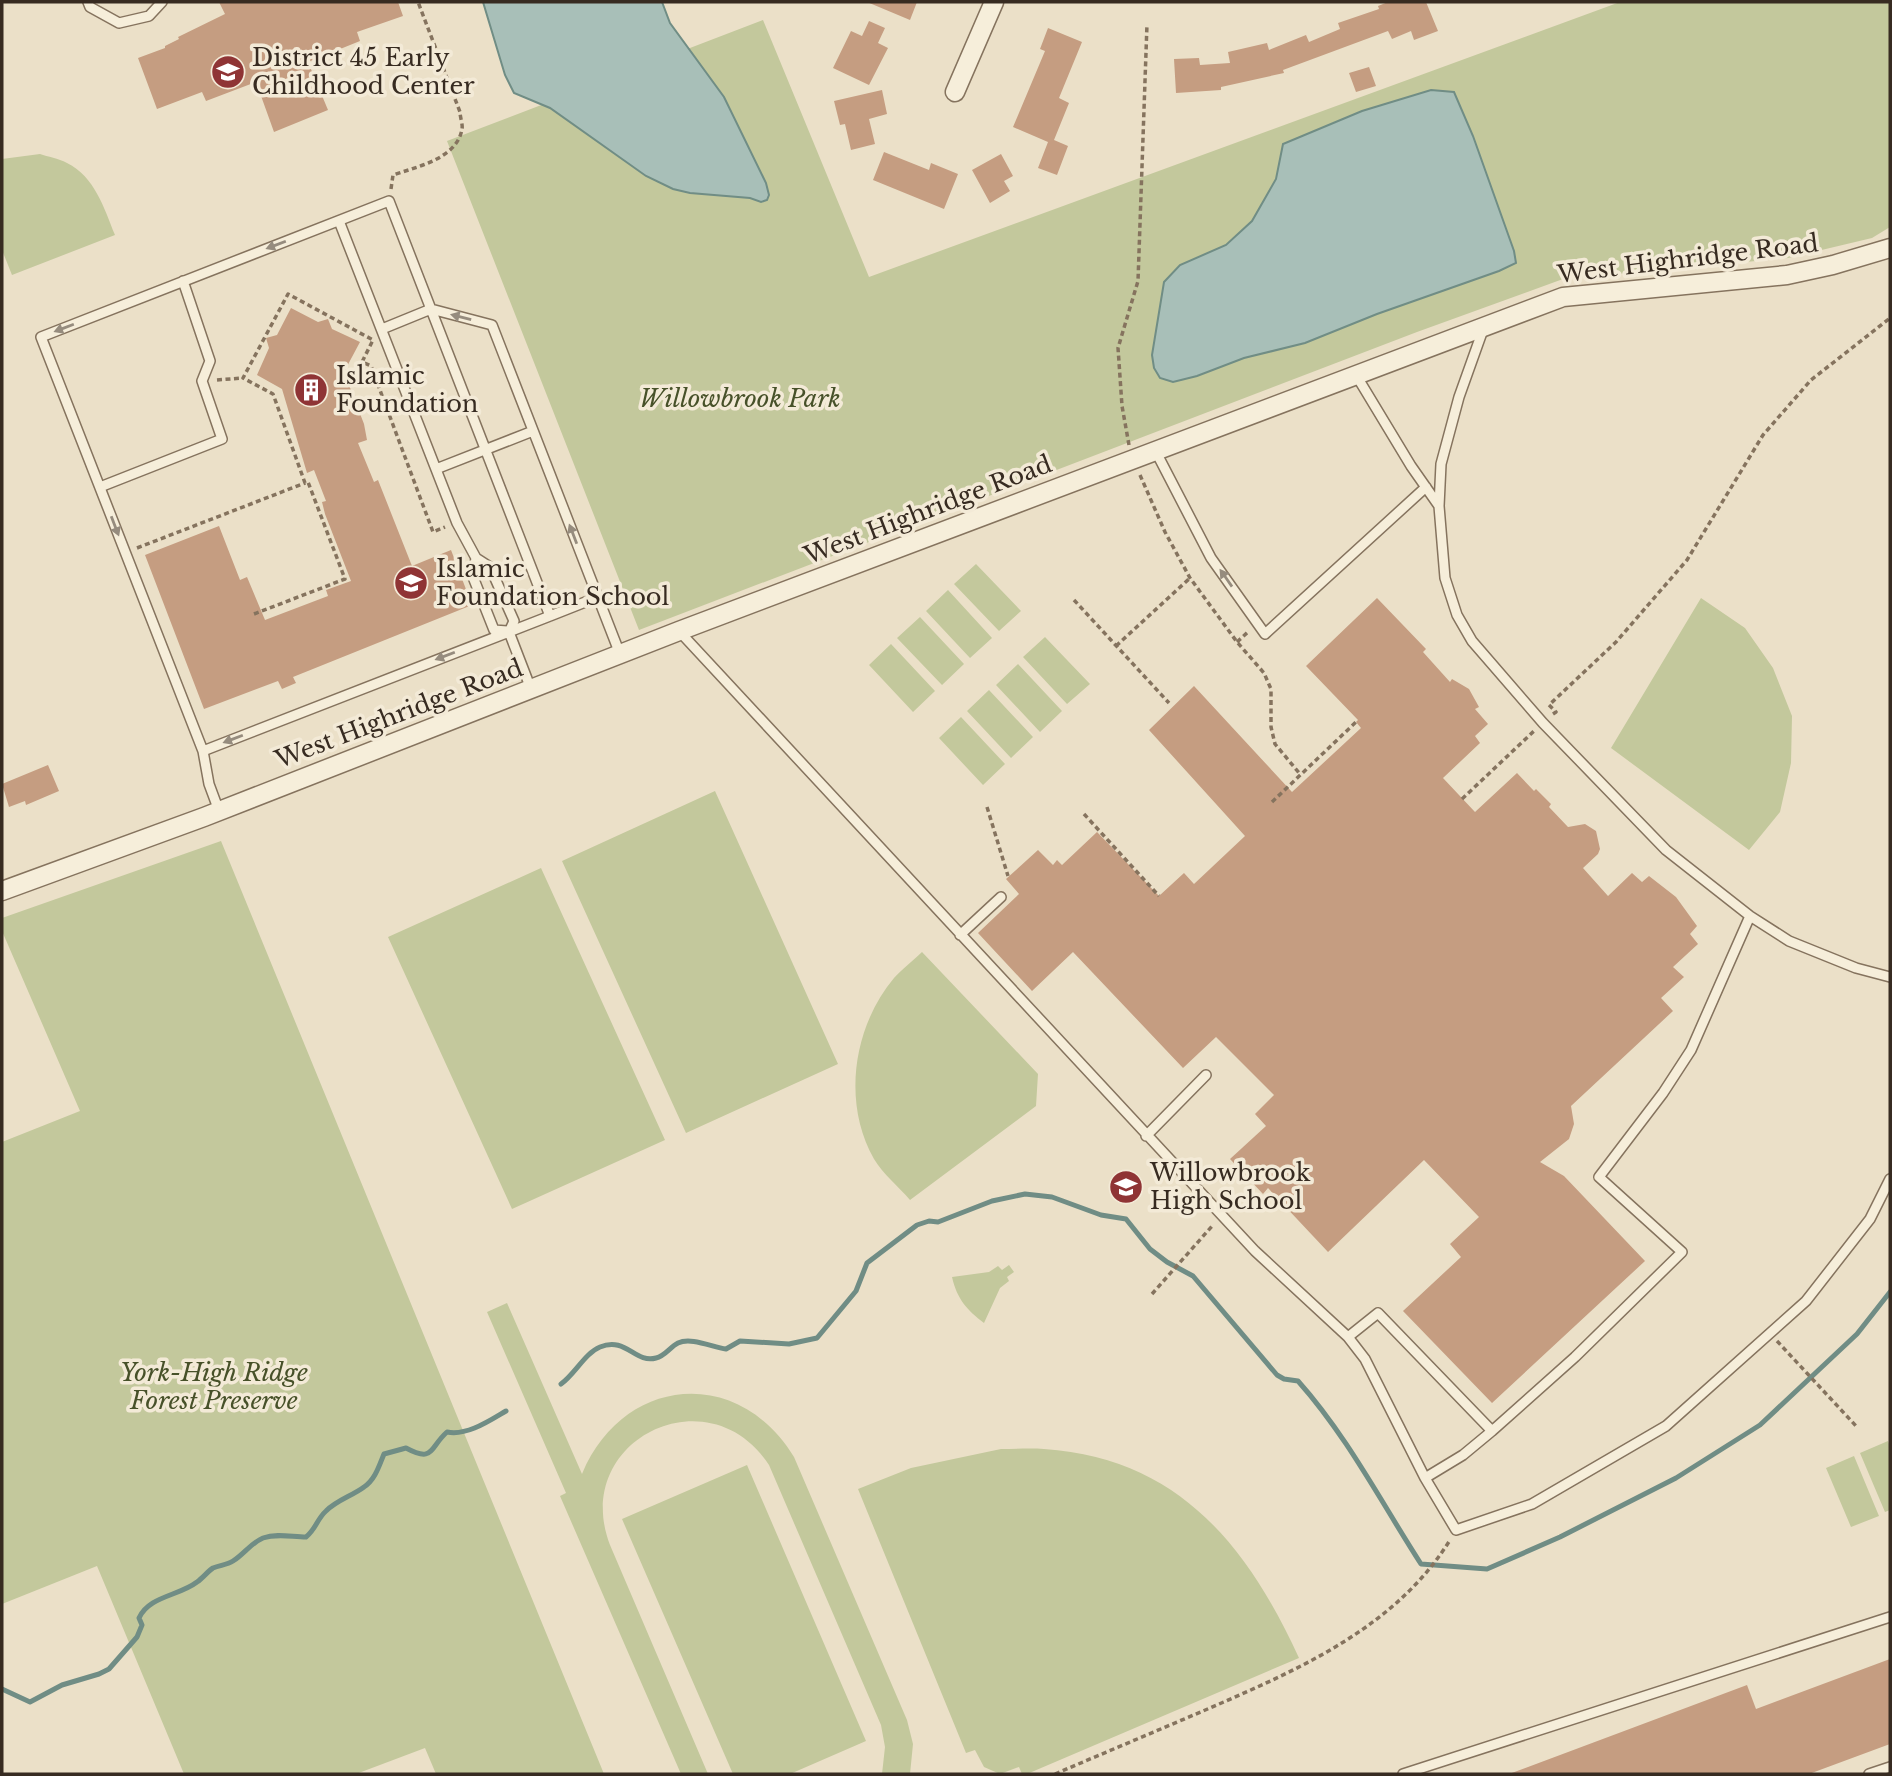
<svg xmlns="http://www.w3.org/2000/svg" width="1892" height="1776" font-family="'Libre Baskerville',serif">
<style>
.green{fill:#c3c89c}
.water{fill:#a8bfb8;stroke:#708d85;stroke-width:2}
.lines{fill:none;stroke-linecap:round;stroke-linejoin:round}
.stream{stroke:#708d85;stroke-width:5}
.building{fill:#c59d81}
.service-casing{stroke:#85735e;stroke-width:12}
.minor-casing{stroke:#85735e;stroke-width:21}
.path{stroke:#85735e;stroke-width:3.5;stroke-dasharray:5 3.5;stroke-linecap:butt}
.service{stroke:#f6eeda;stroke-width:9}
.minor{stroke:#f6eeda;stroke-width:18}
.oneway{fill:#968c7e}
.labels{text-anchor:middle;stroke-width:7;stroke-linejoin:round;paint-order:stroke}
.poi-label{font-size:24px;fill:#372b21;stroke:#f3ead7;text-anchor:start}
.street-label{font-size:24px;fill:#372b21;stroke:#f3ead7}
.park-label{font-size:24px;font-style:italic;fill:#475129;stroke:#f3ead7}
</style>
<rect width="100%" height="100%" fill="#ebe0c8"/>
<!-- green -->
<path class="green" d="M1620 2H1890V227L1872 238 1788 258 1563 279 1417 332 639 630 447 141 763 20 869 277Z
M40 154C48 157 58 158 67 163 95 177 104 208 115 235L12 275 2 250V159Z
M976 564 1021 611 999 631 954 584Z
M948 590 992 638 970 658 926 611Z
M1701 598 1745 628 1773 668 1792 716 1791 763 1780 812 1749 850 1611 748Z
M920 617 964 664 942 685 897 638Z
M1045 637 1090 684 1067 704 1023 657Z
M891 644 935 691 913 712 869 665Z
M1018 664 1062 711 1040 732 996 685Z
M989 690 1033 737 1011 758 967 711Z
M961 717 1005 764 983 785 939 738Z
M715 791 838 1064 686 1133 562 861Z
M221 841 604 1774H436L425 1748 356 1774H184L97 1566 2 1604V1142L80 1111 2 931V918Z
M541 868 665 1140 512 1209 388 937Z
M922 952 1038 1074 1036 1106 910 1200C899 1187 883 1174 874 1159 842 1103 853 1027 894 978 902 969 913 961 922 952Z
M1009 1265 1014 1272 1007 1277 1009 1281 1000 1288 984 1323C967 1310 957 1299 952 1277L989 1272 998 1266 1002 1270Z
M507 1303 582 1474C623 1376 738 1365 794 1457L907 1720 913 1744 910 1774H882L885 1747 881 1725 769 1465C708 1372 570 1441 610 1545L708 1774H681L560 1496 566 1493 487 1312Z
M1888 1441 1890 1447V1510L1885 1512 1860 1453Z
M1001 1449C1015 1449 1030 1448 1044 1449 1178 1458 1247 1545 1299 1658L1027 1774H1022L1019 1767 1000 1774 984 1767 975 1750 966 1753 858 1489 911 1468Z
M1854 1456 1879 1516 1851 1527 1826 1468Z
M747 1465 866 1741 790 1774H733L622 1519Z"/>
<!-- water -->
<path class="water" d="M483 2H662L670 23 724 97 766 183 769 195 767 200 761 202 750 198 690 193 673 189 646 176 550 108 514 93 505 75Z
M1431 90 1454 92 1473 136 1514 251 1516 263 1499 271 1377 314 1305 343 1244 358 1197 376 1173 382 1160 378 1154 368 1152 355 1164 282 1180 265 1226 245 1252 221 1276 179 1283 144 1362 111Z"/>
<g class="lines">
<!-- stream -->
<path class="stream" d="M561 1384C575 1374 585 1353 600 1347 626 1336 635 1364 656 1358 665 1356 670 1347 678 1343 691 1337 712 1347 726 1349L740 1341 789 1344 817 1338 856 1291 867 1263 917 1225 929 1221 938 1222 992 1201 1025 1194 1052 1197 1101 1215 1126 1219 1150 1249 1167 1262 1193 1276 1277 1375 1284 1379 1298 1381C1347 1436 1381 1502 1421 1564L1487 1569 1560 1537 1676 1478 1760 1425 1857 1334 1890 1292
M2 1689 30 1702 62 1685 99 1674 109 1669 137 1637 142 1625 139 1618C149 1596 179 1596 197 1582 203 1578 208 1571 213 1568 220 1565 227 1565 233 1561 244 1554 251 1543 263 1538 277 1533 292 1537 306 1537 316 1529 317 1519 326 1511 337 1500 352 1496 364 1487 375 1480 379 1466 384 1454L406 1448C434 1463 429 1448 447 1432 467 1436 489 1421 506 1411"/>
</g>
<!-- building -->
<path class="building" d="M219 2H398L403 16 357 32 360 41 308 62 328 110 274 132 256 82 206 101 202 92 157 109 138 58 165 48V46L179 39 178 37 225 14Z
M867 2H917L910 20Z
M1388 2H1426L1438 31 1414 40 1411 31 1392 39 1388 31 1283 70 1284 73 1221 87V90L1176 93 1174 59 1199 58 1200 65 1230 63 1228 52 1267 43 1269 50 1306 35 1309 42 1340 29 1338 23 1379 9 1378 6Z
M869 21 885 28 878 43 888 48 869 85 833 68 851 31 862 36Z
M1048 28 1082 42 1059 98 1069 103 1054 140 1068 146 1057 175 1038 168 1048 142 1013 127 1045 51 1040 49Z
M1369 67 1376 86 1356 92 1349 73Z
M882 90 887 114 869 119 875 144 851 150 845 124 840 125 834 101Z
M884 152 929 170 931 163 958 174 944 209 873 180Z
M1001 154 1013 176 1004 181 1010 191 990 203 972 170Z
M291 308 318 322 328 319 332 329 360 342 344 372 364 424 367 440 358 443 374 482 378 480 412 566 451 550 472 605 293 677 296 683 282 689 278 681 204 709 145 555 219 526 240 580 247 577 265 620 328 596 326 590 351 581 325 514 322 502 326 501 314 470 307 473 282 389 257 375 269 348 266 338 277 335Z
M1377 598 1426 649 1423 652 1450 682 1452 679 1469 689 1479 707 1475 709 1488 724 1475 736 1480 743 1443 778 1475 812 1517 773 1534 791 1536 789 1551 804 1549 807 1568 827 1585 824 1596 831 1600 849 1598 854 1583 868 1608 896 1632 873 1642 882 1649 876 1676 897 1697 926 1690 934 1698 944 1673 967 1684 977 1661 998 1673 1011 1571 1106 1574 1124 1569 1139 1540 1162 1564 1176 1645 1261 1492 1403 1403 1311 1461 1257 1450 1244 1479 1217 1424 1160 1328 1252 1268 1188 1263 1194 1230 1159 1266 1126 1255 1114 1274 1095 1216 1037 1183 1068 1073 952 1032 991 978 933 1019 894 1006 879 1038 850 1053 865 1057 860 1062 865 1097 832 1159 896 1184 873 1194 884 1245 836 1149 730 1194 686 1292 792 1361 728 1356 722 1358 720 1306 666Z
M48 765 59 791 26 805 25 801 9 807 2 784Z
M1890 1659V1744L1809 1774H1509L1747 1685 1756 1709Z"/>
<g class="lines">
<!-- service casing -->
<g class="service-casing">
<path id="service" d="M88 2 90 7 119 23 149 16 162 2
M339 221 457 523 476 558 473 577 494 630 507 631
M1484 327 1459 397 1441 464 1439 506 1445 578 1457 615 1472 641 1543 723 1666 850 1750 916 1789 941 1856 968 1890 977
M382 329 431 309 492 325 620 654
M1356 375 1411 466 1439 506
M1155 450 1211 558 1265 634 1426 487
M436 469 533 431
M100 487 222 439 202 381 210 361 183 281
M476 558 490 567 514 621 509 632 531 689
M550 616 598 597
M679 631 1255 1251 1348 1337 1365 1359 1425 1478 1456 1530 1532 1504 1666 1426 1806 1301 1870 1219 1890 1179
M203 751 550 616 389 201 41 337 203 751 209 784 219 811
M960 935 1001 897
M1146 1136 1206 1075
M1348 1337 1378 1313 1492 1431 1575 1357 1682 1252 1599 1177 1663 1093 1691 1050 1750 916
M1425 1478 1463 1455 1492 1431
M1403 1774 1890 1617
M1869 1774 1890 1767"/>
</g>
<!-- minor casing -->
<g class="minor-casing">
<path id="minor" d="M955 92 994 2
M2 891 204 817 679 631 1563 297 1787 275 1833 265 1890 248"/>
</g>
<!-- path -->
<path class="path" d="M391 189 393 175C416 167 457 159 462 129 463 125 460 117 460 112L418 2
M217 380 243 378
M1129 445 1122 406 1118 348 1138 281 1147 24
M1140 475 1165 532 1190 578 1237 642 1264 673 1271 689V727L1275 744 1300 774
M137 548 305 483
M1074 600 1169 703
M254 614 345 579 308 482 305 483 273 394 243 378 288 294 373 340 362 362 371 366 433 532 445 527
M1237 642 1248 632
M1116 646 1190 578
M1553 714 1556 712 1549 705 1616 642 1687 560 1763 435 1811 380 1890 318
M1462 799 1534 731
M1272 802 1356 722
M987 807 1008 876
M1084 814 1159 896
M1152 1294 1213 1225
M1777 1341 1857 1427
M1055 1774C1104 1753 1154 1732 1203 1711 1295 1671 1395 1629 1450 1540"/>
<!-- service -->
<use href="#service" class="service"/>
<!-- minor -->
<use href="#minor" class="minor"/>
</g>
<!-- one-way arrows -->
<defs><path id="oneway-solid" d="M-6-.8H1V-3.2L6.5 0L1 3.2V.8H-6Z" transform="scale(1.75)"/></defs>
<g class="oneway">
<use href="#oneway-solid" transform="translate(276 245) rotate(159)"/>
<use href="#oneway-solid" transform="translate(461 317) rotate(-166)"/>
<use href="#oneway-solid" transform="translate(64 328) rotate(159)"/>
<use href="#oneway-solid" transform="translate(115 526) rotate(69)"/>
<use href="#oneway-solid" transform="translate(573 534) rotate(-111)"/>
<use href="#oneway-solid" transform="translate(1226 578) rotate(-125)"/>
<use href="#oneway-solid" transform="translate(445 656) rotate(159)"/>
<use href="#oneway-solid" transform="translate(233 739) rotate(159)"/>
</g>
<!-- icons -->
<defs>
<g id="school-disc" transform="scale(1.75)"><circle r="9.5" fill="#8f3435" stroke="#f3ead7"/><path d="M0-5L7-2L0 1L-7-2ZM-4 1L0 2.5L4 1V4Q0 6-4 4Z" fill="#fff"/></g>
<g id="building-disc" transform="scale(1.75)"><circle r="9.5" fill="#8f3435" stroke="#f3ead7"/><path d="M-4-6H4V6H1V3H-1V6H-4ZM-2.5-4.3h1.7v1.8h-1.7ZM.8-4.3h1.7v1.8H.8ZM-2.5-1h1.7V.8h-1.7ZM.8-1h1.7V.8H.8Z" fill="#fff"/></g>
</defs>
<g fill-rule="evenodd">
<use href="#school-disc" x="228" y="72"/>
<use href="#building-disc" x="311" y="390"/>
<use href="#school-disc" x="411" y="583"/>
<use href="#school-disc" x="1126" y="1187"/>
</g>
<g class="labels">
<!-- poi labels -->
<g class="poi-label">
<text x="252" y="66">District 45 Early<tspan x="252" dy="28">Childhood Center</tspan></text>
<text x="336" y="384">Islamic<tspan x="336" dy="28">Foundation</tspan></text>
<text x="436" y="577">Islamic<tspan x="436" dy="28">Foundation School</tspan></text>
<text x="1150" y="1181">Willowbrook<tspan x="1150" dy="28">High School</tspan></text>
</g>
<!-- street labels -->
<g class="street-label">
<text transform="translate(1688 259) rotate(-7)" y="8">West Highridge Road</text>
<text transform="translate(928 510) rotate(-21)" y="8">West Highridge Road</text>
<text transform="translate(399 714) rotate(-21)" y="8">West Highridge Road</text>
</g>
<!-- park labels -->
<g class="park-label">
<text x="740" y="407">Willowbrook Park</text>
<text x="214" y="1381">York-High Ridge<tspan x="214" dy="28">Forest Preserve</tspan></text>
</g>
</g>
<!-- border -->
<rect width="1892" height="1776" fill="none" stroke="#372b21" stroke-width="7"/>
</svg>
